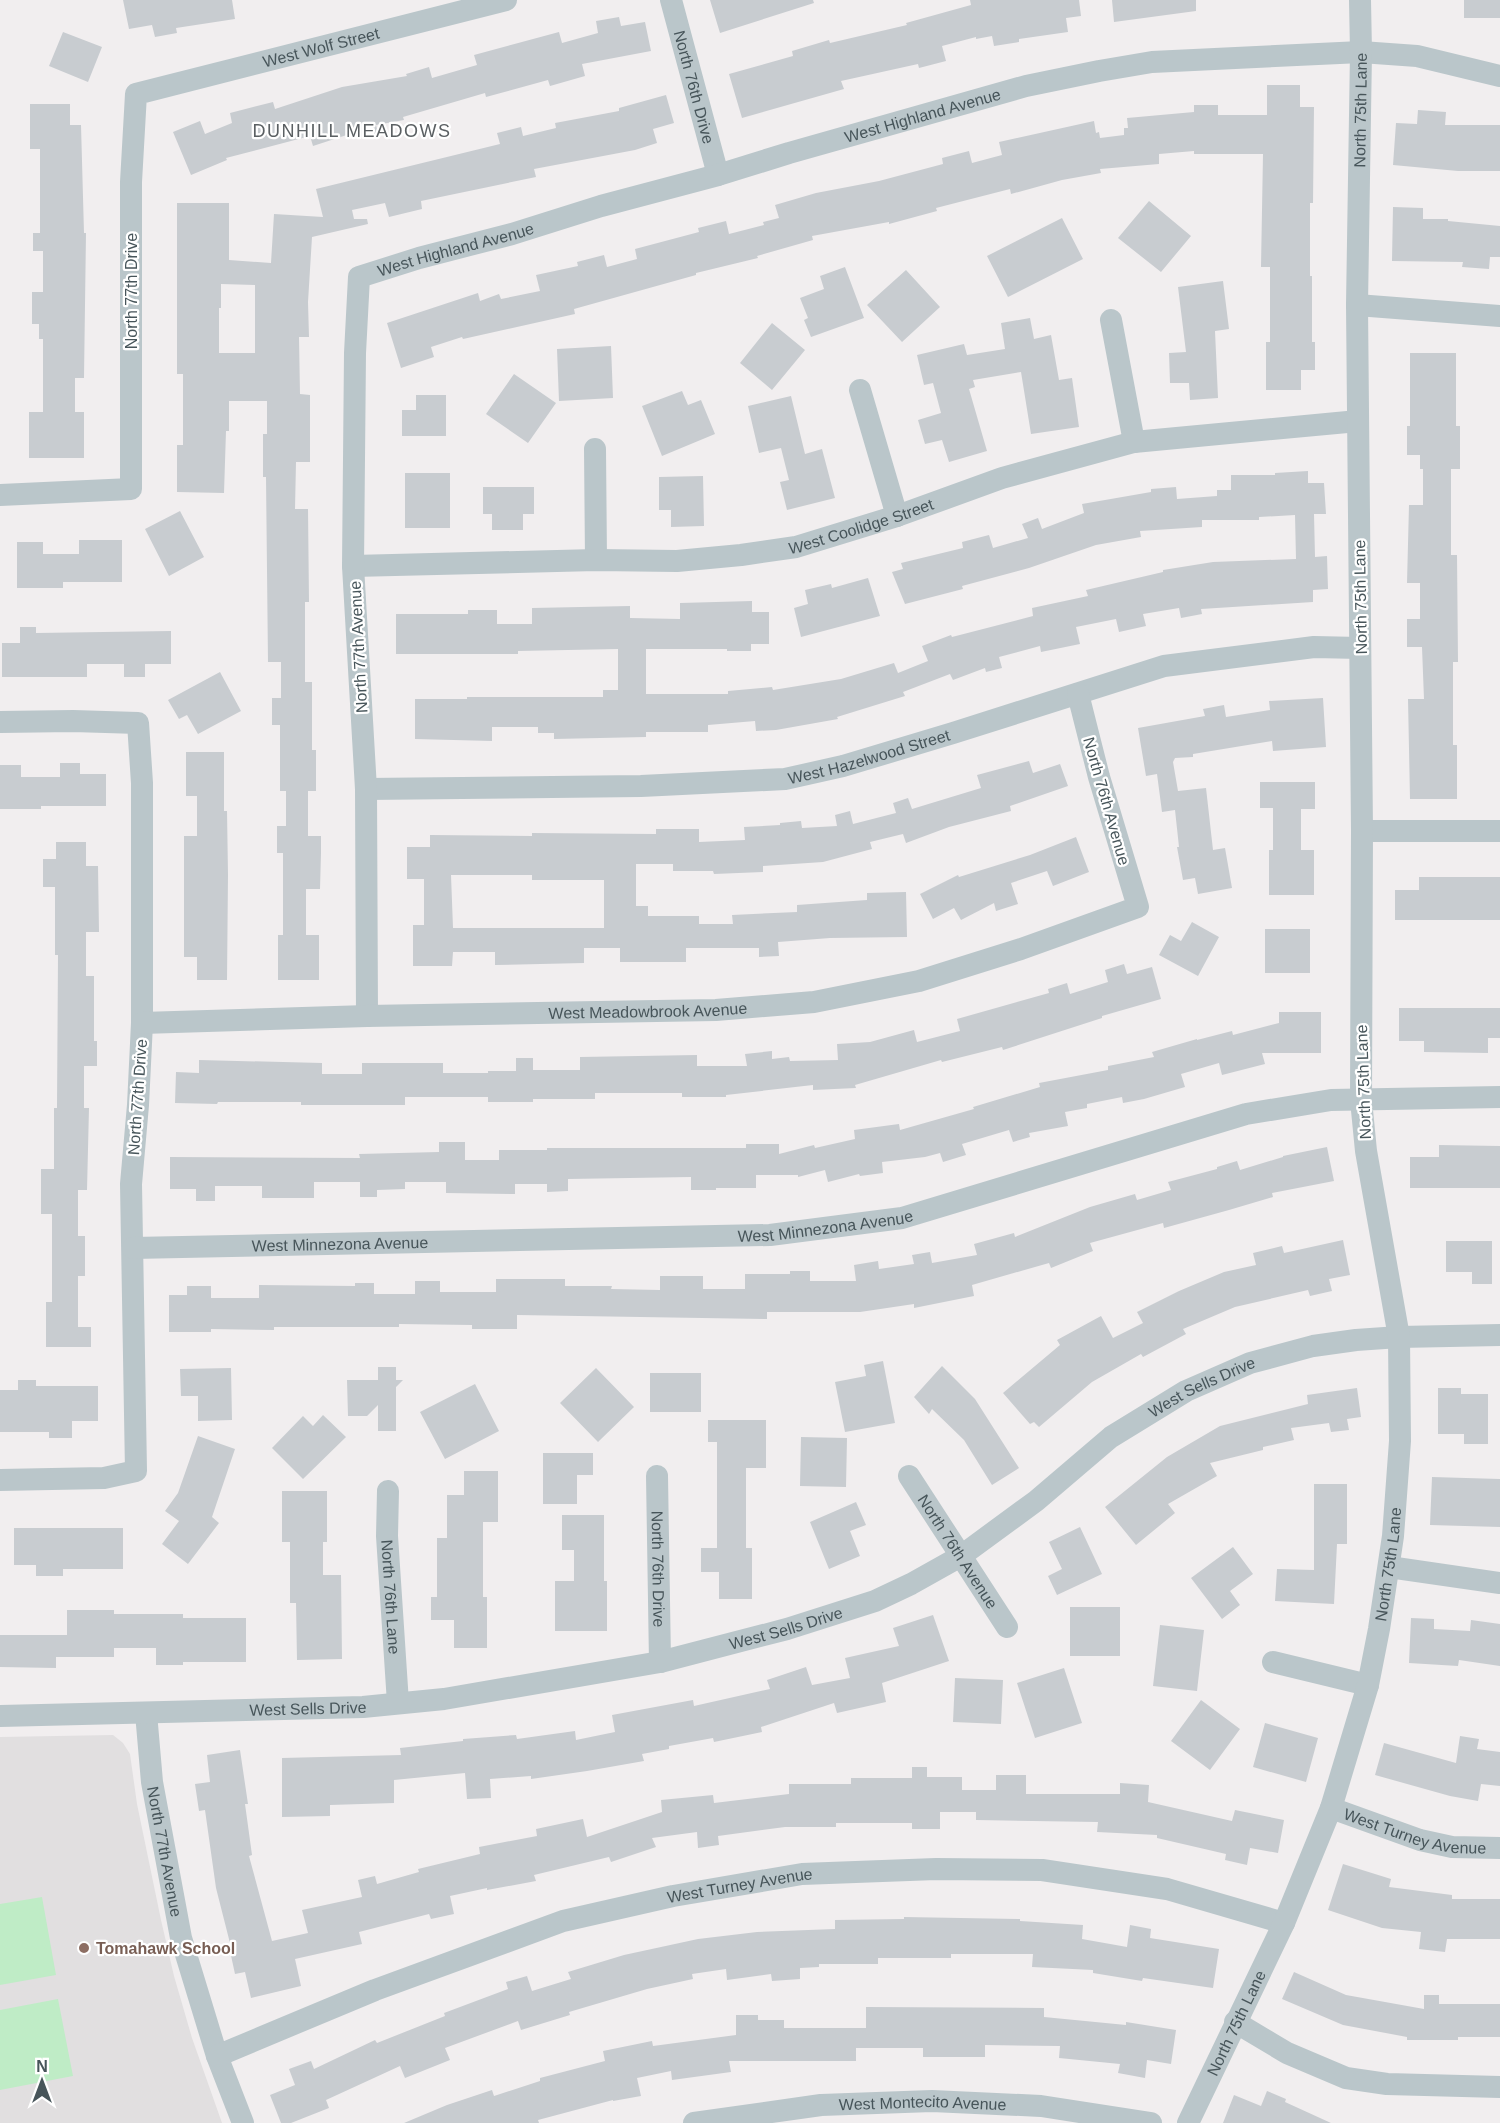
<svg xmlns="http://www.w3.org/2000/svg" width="1500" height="2123" font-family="Helvetica,sans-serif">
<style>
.education{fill:#e1dfe0}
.green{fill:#bfecc6}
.building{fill:#c8ccd0;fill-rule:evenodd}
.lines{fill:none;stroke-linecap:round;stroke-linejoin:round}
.street{stroke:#bac6ca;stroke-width:22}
.education-dot{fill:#8d6e63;stroke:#fff;stroke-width:2}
.labels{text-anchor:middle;stroke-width:4.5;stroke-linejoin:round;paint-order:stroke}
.street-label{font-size:16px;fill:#47555a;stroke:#fff}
.education-label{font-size:16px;font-weight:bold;fill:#785e54;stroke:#fff;text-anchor:start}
.neighbourhood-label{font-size:18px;letter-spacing:1.5px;fill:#5b6063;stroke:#fff}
</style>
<rect width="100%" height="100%" fill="#f1eeef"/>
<!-- education -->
<path class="education" d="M113 1735 123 1743 130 1754 137 1804 161 1920 174 1976 192 2038 222 2123H0V1737Z"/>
<!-- green -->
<path class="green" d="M42 1897 56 1975 0 1985V1904Z
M58 1999 73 2076 0 2090V2010Z"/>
<!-- building -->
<path class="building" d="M123 0H232L235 19 176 28 177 33 155 37 152 25 129 29Z
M710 0H813L814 3 720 33Z
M970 0H1079L1081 16 1066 18 1068 32 1019 39V42L994 46 992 36 976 39V37L942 46 946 61 919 68 918 64 841 81 844 89 742 118 729 74 793 56 792 51 829 40 830 43 907 25 906 23 971 5Z
M1112 0H1196V11L1114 22Z
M1464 0H1500V18H1464Z
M619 17 621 26 645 22 651 51 582 64 585 76 550 86 548 80 486 97 485 93 403 117 404 120 376 125 378 134 360 137 359 131 313 146 310 136 226 158 227 160 191 175 173 132 200 121 205 134 232 123 230 113 273 102 275 109 342 87 407 76 406 74 429 67 432 78 477 65 474 55 559 32 562 43 598 33 596 21Z
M63 32 102 47 88 82 49 66Z
M1267 85H1300V107H1314L1313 203H1310V276H1312V342H1315V370H1301V390H1266V342H1270V267H1261L1263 154H1194V151L1159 154V164L1100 169 1101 173 1062 180 1011 194 1010 189 936 208 937 211 889 224V222L812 236 813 240 757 256 758 258 696 273V275L574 309 575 314 463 339 462 337 431 347 434 357 401 368 387 323 478 293 480 301 499 294 501 299 540 291 536 275 578 266 577 262 604 255 607 267 637 259 635 249 699 232 698 228 726 221 729 234 764 225 763 222 779 218 775 205 816 193 879 181 943 164 942 158 969 151 972 163 1002 155 999 142 1094 121 1096 133 1099 132 1100 138 1124 135V128H1128L1127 118 1194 112V105H1218V115H1267Z
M666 95 674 123 653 129 657 143 635 150 534 169 536 177 421 201 422 209 389 217 385 203 352 210 354 219H367L368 224 312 237 308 302 309 337H299L300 394 310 395V462H296L295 509H308L309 602H305V682H312V750H316V791H308V836H321V853L320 889H306V935H319V980H278V935H283V853H277V826H286V791H280V725H272V698H281V662H268L266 477H263V434H267V401H229V431H226L224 493 177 492V445H183V374H177V203H229V260L271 263 274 214 323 217 316 189 500 144 497 133 521 127 523 136 556 128 555 123 619 111V108ZM221 284 255 285V353H219V308H221Z
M30 104H70V125H81L84 233H86L84 378H75V412H84V458H29V412H43V339H39V324H32V292H43V251H33V233H40V149H30Z
M1418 110 1446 112 1445 125H1500V171H1458L1393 165 1396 123 1417 124Z
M1149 201 1191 236 1161 272 1118 238Z
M1393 207 1423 208V219H1448V221L1500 226V257H1490L1489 269 1462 267 1463 262 1392 261Z
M1062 218 1083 259 1008 297 987 256Z
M845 267 864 318 811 337 804 320 808 318 800 298 824 289 820 276Z
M906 270 940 307 902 342 867 305Z
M1223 281 1229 329 1215 331 1218 398 1190 400 1189 383H1170L1169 353 1186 352 1178 287Z
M1030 318 1034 339 1051 335 1059 380 1072 378 1079 427 1031 434 1021 372 973 380 975 387 969 389 987 451 949 462 942 440 925 444 918 420 941 413 933 383 924 385 917 355 964 344 967 355 1005 349 1001 323Z
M772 323 805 350 772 390 740 363Z
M611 346 613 398 559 401 557 349Z
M1410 353H1456V426H1460V469H1451V555H1457L1458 662H1453V745H1457V799H1410L1408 699H1424L1422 647H1407V619H1420V583H1407L1409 505H1423V469H1420V455H1407V426H1410Z
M514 374 556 403 528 443 486 414Z
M682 391 688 405 701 400 715 434 662 456 642 406Z
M416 395H446V436H402V410H416Z
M791 396 805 454 822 449 835 498 787 510 780 482 789 480 781 448 759 453 748 406Z
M1308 471V483H1324L1326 514H1314L1315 557 1327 556 1328 589 1313 590V602L1201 609 1202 614 1181 618 1179 608 1143 614 1146 626 1119 632 1116 619 1076 627 1080 644 1041 652 1040 646 999 657 1002 668 986 672 985 668 953 680 950 674 903 692 905 696 837 717 838 719 776 730 756 731 755 721 708 725V732H646V737L554 739V733H538V727H492V741L415 739V699H467V697H603V690H618V649L518 651V654H396V614H468V610H497V624H532V608L630 606V618L680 619V603L752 601V612H769V644H751V651H727V649H646V694H728V691L772 687 773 690 841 679 894 663 898 673 928 661 922 646 951 635 952 637 1033 616 1032 608 1088 596 1086 590 1163 572V570L1213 562 1296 559 1295 515 1259 517V520H1202V527L1140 531 1141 537 1096 545 1029 568 962 586 963 589 905 604 892 572 903 569 901 563 963 548 962 542 989 535 993 548 1028 538 1022 524 1038 518 1042 529 1084 513 1082 504 1151 492V489L1176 487 1177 499 1217 496V490H1231V475H1275V473Z
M405 473H450V528H405Z
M703 476 704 526 671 527V510H659V477Z
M483 487H534V514H523V530H492V514H483Z
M180 511 204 557 169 576 145 529Z
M79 540H122V582H63V588H17V542H43V554H79Z
M868 578 880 616 801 637 794 608 808 604 805 590 831 584 832 588Z
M20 627H36V633L171 631V664H145V677H124V664H87V677H2V643H20Z
M220 672 241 711 198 734 187 715 179 719 168 700Z
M1323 698 1326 747 1273 751 1272 741 1193 754V757L1175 758 1173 762 1178 791 1206 788 1213 850 1225 848 1232 888 1198 894 1195 878 1183 880 1177 847H1179L1175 810 1162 812 1157 774 1146 776 1138 728 1205 716 1203 709 1224 705 1226 717 1270 710 1269 701Z
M186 752H224V811H227L228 875 227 980H197V957H184V836H197V796H186Z
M1029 761 1033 773 1060 764 1068 786 1010 806 1011 811 949 827 906 843 903 834 870 842 872 849 823 862 763 866V872L714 874 713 871H673V864H636V906H648V916H699V924H733L732 915 797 912V905L867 900V893L906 892 907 937 830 938 778 942 779 956 759 957V948H686V962H620V948H584V963L495 965V952H453L452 966H413V925H424V879H407V847H430V835L532 836V833L656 834V829H699V842L745 840 744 827 780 825V823L801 821 802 828 837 826 835 815 850 811 853 824 896 813 893 803 908 798 912 809 981 788 977 775ZM451 875H532V880H604V928H453Z
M60 763H80V774H106V806H41V809H0V765H21V777H60Z
M1260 782H1315V809H1301V850H1314V895H1269V850H1273V808H1260Z
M1076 837 1089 872 1053 886 1047 871 1011 883 1018 904 996 911 994 903 961 920 954 908 933 919 920 894 958 875 959 877 1030 855Z
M56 842H86V866H98L99 932H86V976H94V1041H97V1066H84V1108H89L87 1190H78V1236H85V1276H78V1327H91V1347H46V1302H52V1214H41V1169H54V1108H57L58 955H55V887H43V859H56Z
M1419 877H1500V920H1395V890H1419Z
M1192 922 1219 937 1198 976 1159 955 1170 935 1181 941Z
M1265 929H1310V973H1265Z
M1124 964 1127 974 1152 967 1161 999 1102 1016V1018L1003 1050 1002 1047 942 1062 941 1060 855 1085 856 1088 813 1090V1085L726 1095V1097H682V1093H595V1099H533V1102H488V1097H405V1105H301V1102H218L217 1104 175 1103 176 1072 199 1073V1060L322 1063V1074H362V1063H443V1073H488V1071H516V1058H533V1070H580V1057L697 1055V1066H747L745 1054 772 1051V1059L789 1057 790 1061 838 1060 837 1044 870 1042 914 1030 917 1042 960 1031 957 1019 1049 993 1048 989 1067 983 1070 994 1108 982 1105 970Z
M1399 1008H1500V1038H1488V1053L1424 1052V1041H1399Z
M1279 1012H1321V1053H1262L1265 1064 1222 1075 1219 1063 1181 1074 1185 1087 1144 1099 1123 1103 1122 1097 1087 1104V1108L1065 1112 1068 1126 1029 1133 1030 1137 1013 1142 1009 1130 962 1144 966 1155 943 1162 940 1153 925 1157 882 1162 883 1173 860 1176 859 1174 828 1182 825 1170 798 1177V1175H756V1188H716V1190H691V1177L568 1179V1191L547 1192V1184H515V1194L446 1193V1182H405V1189L377 1190V1197H360V1182H314V1198H262V1186H215V1201H196V1189H170V1157L360 1158 359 1154 439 1152V1142H465V1160H499V1150H547V1148H746V1144H779V1154L814 1145 815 1148 855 1139 854 1130 899 1124 900 1130 974 1109 973 1107 1040 1087 1039 1083 1108 1070V1066L1154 1057 1152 1052 1197 1039V1040L1232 1031 1233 1035 1279 1023Z
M1439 1145 1500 1146V1188H1410V1157H1439Z
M1327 1147 1334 1181 1272 1193 1273 1197 1229 1210 1164 1228 1163 1223 1090 1243 1093 1251 1051 1268 1049 1263 972 1285 974 1296 914 1308V1304L860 1312H767V1319L517 1315V1329H472V1325L399 1324V1327H274V1330L211 1329V1332H169V1295H187V1286H211V1298H259V1285L355 1286V1283H374V1294H415V1281H440V1292H496V1279H565V1286H612L611 1289 660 1290V1276H703V1289H745V1274H790V1271H810V1281H856L854 1265 878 1261 879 1269 914 1264 912 1255 930 1252 932 1263 977 1255 974 1244 1014 1233 1015 1237 1090 1207 1135 1194 1137 1200 1171 1190 1168 1182 1217 1169V1167L1237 1161 1240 1170 1283 1157V1156Z
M1343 1240 1350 1275 1329 1279 1332 1291 1310 1296 1308 1290 1235 1307 1183 1329 1186 1334 1143 1357 1141 1354 1092 1382 1039 1427 1034 1422 1030 1424 1003 1393 1060 1345 1057 1340 1101 1316 1113 1338 1143 1323 1137 1312 1179 1291 1224 1272 1256 1265 1253 1253 1282 1246 1284 1253Z
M1446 1241H1492V1284H1472V1272H1446Z
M883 1361 895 1423 845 1432 835 1382 866 1376 864 1365Z
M942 1366 975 1399 1019 1468 992 1485 964 1440 932 1409 929 1414 914 1397Z
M378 1367H396V1380H403L396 1387V1431H378V1405L367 1416H348L347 1380H378Z
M231 1368 232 1420 198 1421V1396H181L180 1369Z
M596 1368 634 1407 598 1442 560 1403Z
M650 1373H701V1412H650Z
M18 1380H36V1386H98V1421H72V1438H49V1432H0V1390H18Z
M475 1384 499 1431 445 1459 420 1412Z
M1357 1388 1361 1417 1347 1419 1349 1430 1331 1432 1329 1423 1291 1428 1294 1440 1263 1447V1450L1210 1463 1217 1476 1168 1504 1175 1513 1136 1545 1105 1507 1167 1457 1220 1426 1308 1404 1307 1395Z
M1438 1388H1461V1394H1488V1444H1464V1434H1438Z
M323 1415 346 1437 303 1479 272 1448 303 1416 313 1426Z
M708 1420H766V1468H746V1548H752V1599H719V1572H701V1548H717V1442H708Z
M198 1436 235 1449 212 1517 219 1523 188 1564 162 1544 179 1521 165 1511 178 1493Z
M801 1437 847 1438 846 1487 800 1486Z
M543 1453H593V1475H577V1504H543Z
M464 1471H498V1522H483V1597H487V1648H454V1620H431V1597H437V1538H447V1495H464Z
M1432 1477 1500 1479V1527L1430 1525Z
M1314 1484H1347V1544H1337L1334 1604 1275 1601 1277 1569 1314 1570Z
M282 1491H327V1542H323V1575H341L342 1659 297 1660 296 1603H290V1542H282Z
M856 1502 866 1525 850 1531 860 1556 829 1569 810 1522Z
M562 1515H604V1581H607V1631H555V1581H574V1550H562Z
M1080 1527 1102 1574 1057 1595 1048 1576 1062 1569 1049 1542Z
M14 1528H123V1569H63V1576H36V1565H14Z
M1233 1547 1253 1574 1230 1591 1240 1605 1222 1619 1191 1578Z
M1070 1607H1120V1656H1070Z
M67 1610H114V1614H183V1618H246V1662H183V1665H156V1648H114V1657H56V1668L0 1667V1635H67Z
M933 1615 949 1661 882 1683 886 1702 837 1713 834 1703 761 1727 762 1732 714 1742 713 1738 669 1746V1749L642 1754 644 1761 587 1771 531 1779V1776L490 1779 491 1798 467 1799 465 1773 394 1780V1803L330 1805V1816L282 1817V1758L401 1755 400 1748 463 1741V1739L516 1735 517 1739 575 1731 576 1740 615 1732 612 1715 693 1700 694 1706 770 1689 767 1680 806 1667 812 1685 850 1678 845 1658 899 1646 893 1628Z
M1411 1618 1434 1619V1629L1470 1631 1471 1620 1500 1624V1666L1459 1660 1458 1666 1409 1663Z
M1160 1625 1204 1630 1197 1691 1153 1686Z
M1064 1668 1082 1723 1035 1738 1017 1683Z
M955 1678 1003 1680 1001 1724 953 1722Z
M1201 1700 1240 1729 1210 1770 1171 1741Z
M1265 1723 1318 1738 1306 1782 1253 1767Z
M1460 1736 1479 1739 1477 1749 1500 1752V1786L1481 1784 1478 1801 1450 1796 1375 1775 1384 1743 1456 1763Z
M240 1750 248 1804H245L252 1855 249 1856 272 1941 308 1933 302 1910 362 1897 358 1880 375 1876 377 1884 419 1872 418 1869 480 1854 479 1847 537 1836 536 1829 583 1819 587 1837 662 1812 661 1800 713 1795 714 1803 789 1794V1784H851V1778H912V1767H927V1777H962V1790H996V1775H1026V1794H1120V1783L1149 1785 1148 1802 1232 1821 1235 1810 1284 1820 1278 1853 1250 1848 1247 1865 1225 1860 1226 1854 1157 1838V1835L1097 1832 1098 1822 976 1820V1812H940V1829H912V1823H836V1827H785L718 1836 719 1845 698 1848 697 1832 652 1838 656 1847 611 1862 609 1857 534 1875 536 1881 487 1890V1888L450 1896 454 1914 431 1919 429 1914 359 1932 362 1944 295 1959 301 1986 251 1998 245 1972 235 1974 230 1951H232L216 1888 205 1810 199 1811 195 1784 210 1782 207 1755Z
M1343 1864 1391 1879 1389 1887 1452 1895V1899H1500V1939H1447L1445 1952 1419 1949 1421 1932 1382 1928 1328 1910Z
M904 1917 1020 1919V1921L1083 1925 1082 1939 1127 1947 1130 1925 1151 1929 1150 1938 1219 1949 1213 1988 1143 1978 1142 1981 1093 1973V1970L1032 1967 1033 1954H951V1958H878V1964H819V1967L800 1968V1979L772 1981 771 1974 727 1980 726 1969 692 1974 693 1979 647 1989 569 2012 570 2015 521 2030 518 2021 445 2048 450 2060 405 2078 400 2066 326 2100 329 2108 291 2123H281L270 2095 295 2085 289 2069 311 2061 314 2069 375 2040 377 2043 445 2016 444 2013 508 1989 506 1982 527 1976 532 1991 571 1979 568 1972 624 1955 698 1939 757 1932 835 1929V1920L904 1919Z
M1294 1972 1346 1995 1424 2009V1995H1439V2004H1500V2037H1458V2040H1407V2037L1343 2025 1282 1999Z
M866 2007 1044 2008V2017L1126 2025V2022L1176 2030 1171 2064 1147 2060 1145 2078 1118 2073 1120 2064 1059 2058 1060 2046 985 2045V2057H923V2048H856V2061H729L731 2072 672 2080 671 2071 637 2078 641 2096 613 2101V2100L538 2120 539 2123H404L447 2105 492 2090 494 2096 540 2081V2078L605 2061 603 2051 652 2041 653 2046 736 2035V2015H758V2020H784V2028H866Z
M1267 2091 1286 2099 1285 2102 1331 2123H1223L1234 2095 1261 2106Z"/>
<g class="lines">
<!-- street -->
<g class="street">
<path id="s1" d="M671 0 718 175"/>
<path d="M1357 305 1500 316"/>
<path d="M1111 320 1134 442"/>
<path d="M860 390 897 516"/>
<path d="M595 449 596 560"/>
<path id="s2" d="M0 495 131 489V182L136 94 506 0"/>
<path id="s3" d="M353 566 596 560 677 561 741 555 796 547 897 516 1002 478 1134 442 1358 421"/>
<path d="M0 722 73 721 138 723 142 783V1023L138 1105 131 1184 136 1471 104 1478 0 1480"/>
<path id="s4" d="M366 789 641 786 785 779 843 766 953 733 1164 666 1314 647 1360 648"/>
<path d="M1362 831H1500"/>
<path id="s5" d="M367 1016 366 789 353 566 355 353 359 277 419 258 512 234 601 206 718 175 789 153 1026 86 1099 71 1152 62 1361 52 1417 56 1500 76"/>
<path id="s6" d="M142 1023 367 1016 716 1010 814 1002 919 981 1021 949 1138 907 1099 777 1078 694"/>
<path id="s7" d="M133 1248 770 1235 902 1218 1246 1114 1331 1100 1500 1097"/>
<path id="s8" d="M657 1476 660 1662"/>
<path id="s9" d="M909 1476 1007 1627"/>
<path id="s10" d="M388 1491 387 1536 398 1703"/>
<path d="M1389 1567 1500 1583"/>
<path d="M1273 1662 1368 1685"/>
<path id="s11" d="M146 1713 152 1782 181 1938 217 2056 243 2123"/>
<path id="s12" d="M0 1716 363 1707 444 1699 660 1662 787 1629 875 1601 911 1584 961 1556 1036 1501 1111 1437 1186 1391 1250 1363 1313 1346 1356 1340 1399 1337 1500 1335"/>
<path id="s13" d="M1331 1808 1420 1840 1452 1847 1500 1848"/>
<path d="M1235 2022 1287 2053 1346 2078 1387 2084 1500 2087"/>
<path id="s14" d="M217 2056 375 1990 563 1921 673 1896 802 1874 936 1869 1042 1870 1167 1889 1284 1923"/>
<path id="s15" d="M694 2123 821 2105 932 2101 1041 2106 1151 2123"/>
<path id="s16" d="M1188 2123 1284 1923 1331 1808 1368 1685 1379 1629 1393 1536 1400 1441 1399 1337 1366 1151 1361 1100 1362 831 1357 305 1361 52 1360 0"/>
</g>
</g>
<!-- markers -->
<circle class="education-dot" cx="84" cy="1948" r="6"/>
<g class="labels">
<!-- street labels -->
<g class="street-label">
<text dy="6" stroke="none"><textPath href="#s2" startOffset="717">West Wolf Street</textPath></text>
<text dy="6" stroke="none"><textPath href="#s1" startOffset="90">North 76th Drive</textPath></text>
<text dy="6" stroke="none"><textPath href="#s16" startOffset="2055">North 75th Lane</textPath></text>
<text dy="6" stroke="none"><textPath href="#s5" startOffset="1326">West Highland Avenue</textPath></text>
<text dy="6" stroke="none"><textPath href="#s5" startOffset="840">West Highland Avenue</textPath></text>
<text transform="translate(131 291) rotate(-90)" y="6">North 77th Drive</text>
<text dy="6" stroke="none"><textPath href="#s3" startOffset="512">West Coolidge Street</textPath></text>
<text transform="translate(1360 597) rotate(-91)" y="6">North 75th Lane</text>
<text transform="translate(358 647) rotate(-93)" y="6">North 77th Avenue</text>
<text dy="6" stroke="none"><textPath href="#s4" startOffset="506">West Hazelwood Street</textPath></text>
<text transform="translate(1107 801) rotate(74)" y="6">North 76th Avenue</text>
<text dy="6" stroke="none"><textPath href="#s6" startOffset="506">West Meadowbrook Avenue</textPath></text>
<text transform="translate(1363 1082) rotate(-92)" y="6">North 75th Lane</text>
<text transform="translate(137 1097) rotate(-86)" y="6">North 77th Drive</text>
<text dy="6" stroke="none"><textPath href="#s7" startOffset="693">West Minnezona Avenue</textPath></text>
<text dy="6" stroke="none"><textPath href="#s7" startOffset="207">West Minnezona Avenue</textPath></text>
<text dy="6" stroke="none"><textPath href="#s12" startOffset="1280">West Sells Drive</textPath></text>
<text dy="6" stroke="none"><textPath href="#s9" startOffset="90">North 76th Avenue</textPath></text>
<text dy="6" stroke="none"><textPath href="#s16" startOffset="597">North 75th Lane</textPath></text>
<text dy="6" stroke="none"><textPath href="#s8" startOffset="93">North 76th Drive</textPath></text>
<text dy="6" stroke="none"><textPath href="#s10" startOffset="106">North 76th Lane</textPath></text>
<text dy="6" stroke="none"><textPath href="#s12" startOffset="794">West Sells Drive</textPath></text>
<text dy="6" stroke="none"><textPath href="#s12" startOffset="308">West Sells Drive</textPath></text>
<text dy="6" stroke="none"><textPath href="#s13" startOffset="88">West Turney Avenue</textPath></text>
<text dy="6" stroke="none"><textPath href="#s11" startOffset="140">North 77th Avenue</textPath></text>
<text dy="6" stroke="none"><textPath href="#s14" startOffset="552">West Turney Avenue</textPath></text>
<text dy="6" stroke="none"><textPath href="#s16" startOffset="111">North 75th Lane</textPath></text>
<text dy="6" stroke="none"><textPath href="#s15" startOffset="230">West Montecito Avenue</textPath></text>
</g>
<!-- education labels -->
<g class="education-label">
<text x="96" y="1954">Tomahawk School</text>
</g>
<!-- neighbourhood labels -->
<g class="neighbourhood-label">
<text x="352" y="137">DUNHILL MEADOWS</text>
</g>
</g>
<!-- north arrow -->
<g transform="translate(42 2081)" stroke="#ffffff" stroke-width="4.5" paint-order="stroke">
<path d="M0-4.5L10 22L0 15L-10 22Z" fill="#47555a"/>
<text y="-9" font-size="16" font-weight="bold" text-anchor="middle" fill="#47555a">N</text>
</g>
</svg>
